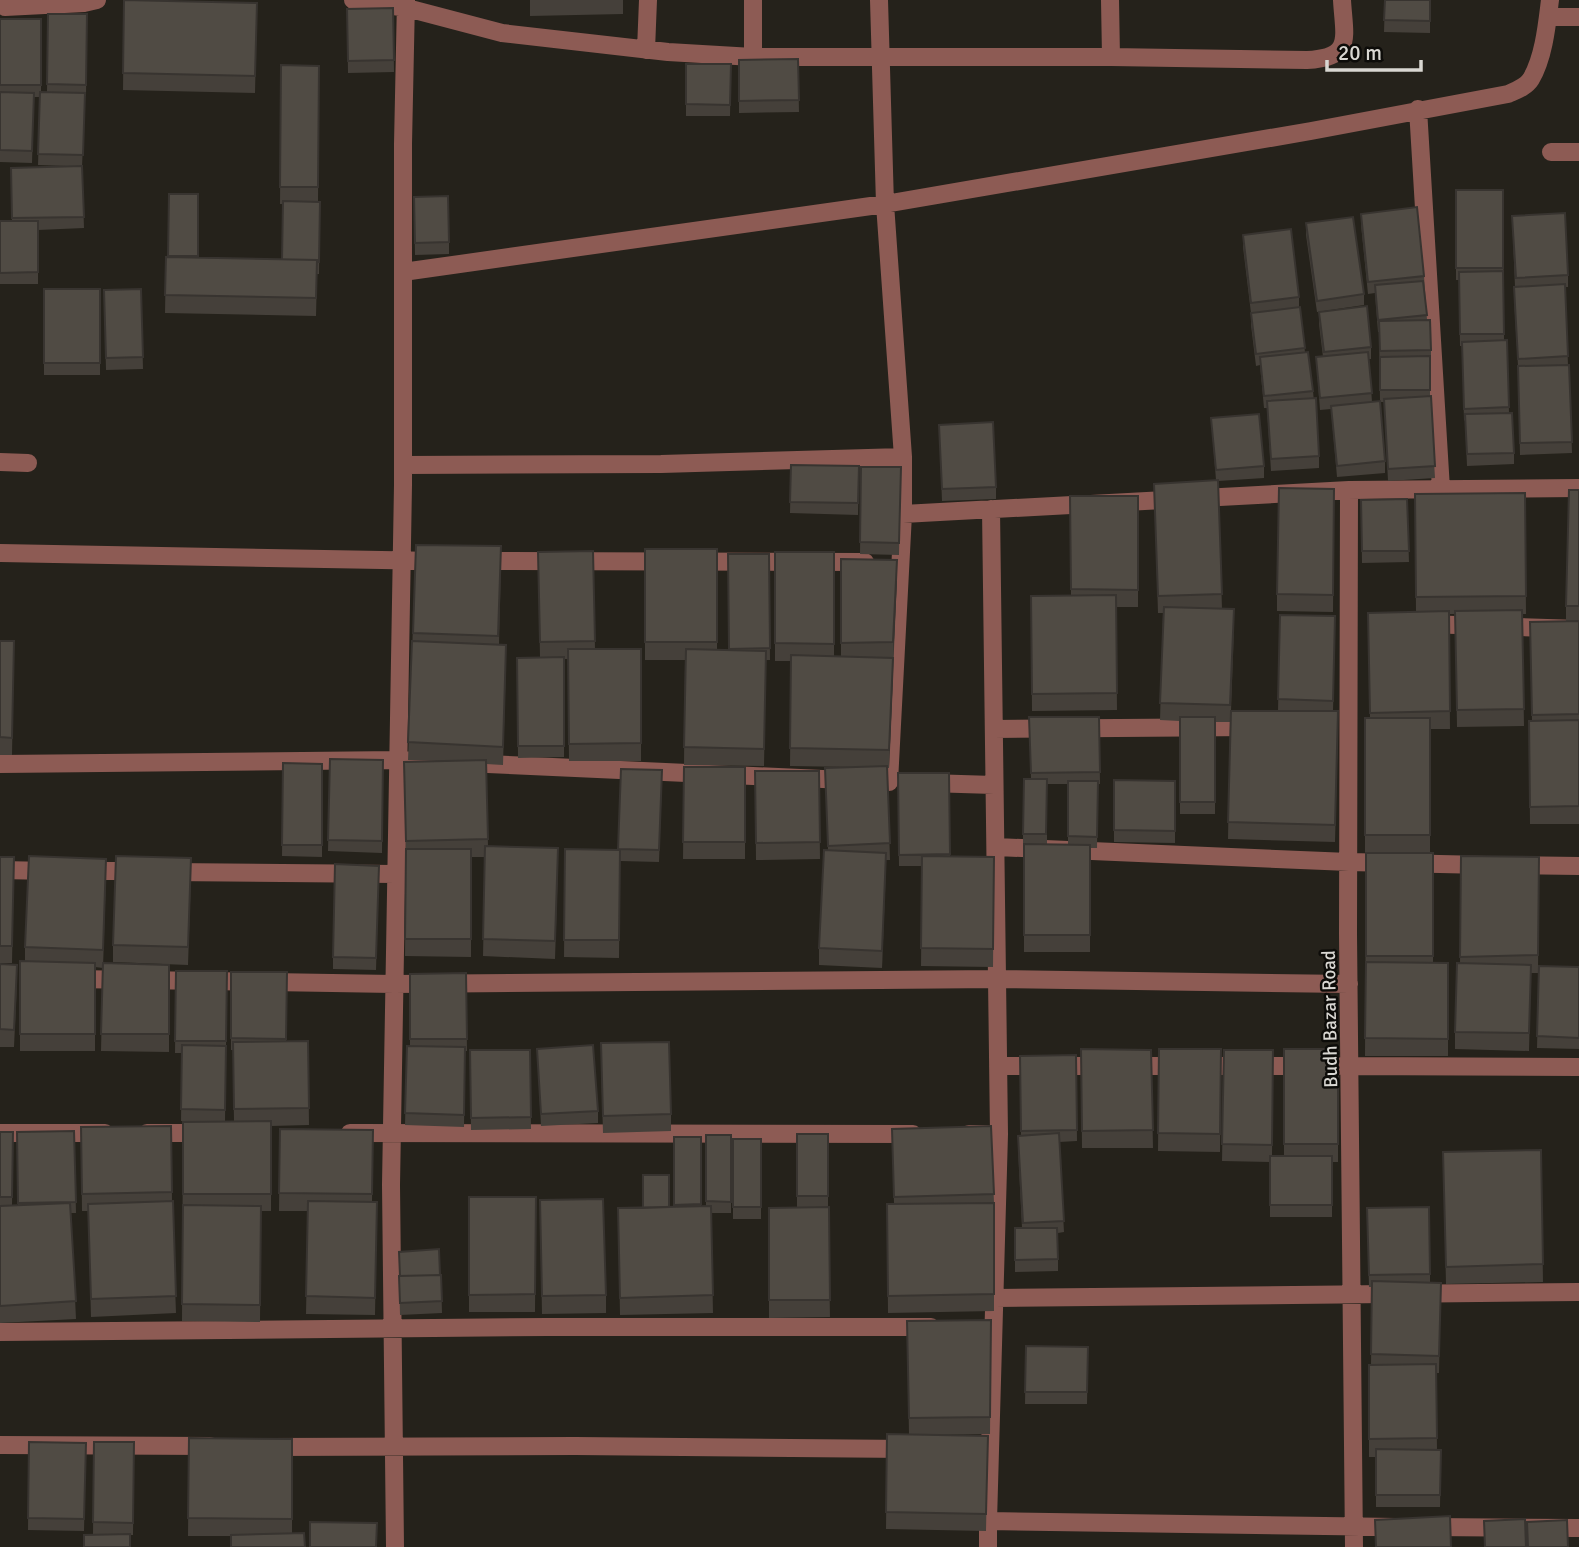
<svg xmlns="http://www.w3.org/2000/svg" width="1579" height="1547" font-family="Signika,sans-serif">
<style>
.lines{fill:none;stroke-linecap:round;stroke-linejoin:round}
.minor{stroke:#8d5b54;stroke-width:18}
.wall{fill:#45403a;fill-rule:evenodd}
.shaded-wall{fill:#383430}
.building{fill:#504b44;stroke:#383430;stroke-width:2}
.labels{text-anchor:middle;stroke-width:5;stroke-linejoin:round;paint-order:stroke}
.street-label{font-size:19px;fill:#d9d7d2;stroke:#0d0c09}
</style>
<rect width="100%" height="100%" fill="#25221b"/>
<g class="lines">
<!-- minor -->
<path class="minor" d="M353 0 407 8 502 33 668 52 753 57H1111L1307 60C1354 58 1344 37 1342 0
M753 0V57
M879 0 885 204 903 457
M1110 0 1111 57
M5 7 84 3 97 0
M1548 17H1579
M646 50 648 0
M1418 109 1441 489
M1551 152H1579
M403 272 885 204 1311 131 1508 94C1517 90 1526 87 1531 79 1544 57 1547 24 1550 0
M0 462 28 463
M403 465 661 464 903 457V514
M1349 490 1348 934 1354 1547
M991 509 999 1134
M0 553 438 561
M477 561 865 562
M1425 624 1579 629
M994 729 1254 727
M0 764 398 760 889 782 903 514 1349 490 1579 488
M928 783 994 785
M996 847 1349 862 1485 865
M1516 865 1579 866
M0 870 52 871
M84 871H140
M168 872 396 874
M73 979 394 984 997 979 1349 984
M998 1066H1306
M1341 1066 1579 1067
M0 1133H105
M147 1133H206
M350 1133 913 1134
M969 1134H999L988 1521 1397 1527
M995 1298 1579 1292
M0 1332 548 1327H931
M0 1445 210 1446
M270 1447 575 1446 910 1449
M988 1521V1547
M1429 1527 1579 1528
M395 1547 391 1185 403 485V144L406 0"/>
</g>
<!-- wall -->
<path class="wall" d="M124 0 257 3 255 93 123 90Z
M530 0H623V14L530 16Z
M1385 0H1430V33L1384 32Z
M393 8 394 72 348 73 347 9Z
M48 14H87L86 96H85L82 167 84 228 38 230V284H0V221H12L11 168 66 166 38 165 40 97H34L32 163 0 162V19H41V92H47Z
M798 59 799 112 739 113V60Z
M686 64H731L730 116H686Z
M281 65 319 66 318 202H320L319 274H317L316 316 165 313 166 257H168L169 194H198V258L282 260 283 204H280Z
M1456 190H1503L1504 341 1507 340 1509 413 1514 453V464L1467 466 1465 420 1464 421 1462 346H1460L1459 280H1456Z
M414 197 449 242V254L415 255Z
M1361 214 1424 276 1427 320 1431 350V362H1430V396L1435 478 1388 481 1384 402H1380L1379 332H1378L1375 293 1368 294 1361 225Z
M1512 216 1568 275V287H1565L1568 365H1569L1572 453 1520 455 1518 366 1514 299V287H1515Z
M1306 223 1364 294V305L1324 311 1371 347V359H1369L1372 402 1385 461V473L1337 477 1331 409 1320 410 1316 357H1323L1319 324V312H1317L1306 235Z
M1243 235 1299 297V307L1305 352 1313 391 1319 456V468L1271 471 1267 408H1264L1260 365 1256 366 1251 325V313L1243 247Z
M44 289H100V375H44Z
M141 289 143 369 106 370 104 290Z
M1211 418 1264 466V478L1218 481 1222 609 1234 627 1231 711H1278L1280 615 1335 634 1333 711 1338 728 1335 842 1228 839 1230 722H1215V814H1180V721L1160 720 1163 613H1158L1154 484 1216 480Z
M939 425 996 487V499L942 501Z
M791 465 859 466 858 515 790 513Z
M861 467H901L899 555 860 554Z
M1334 489 1333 612 1277 611V594Z
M1579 490V824H1530L1529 721H1532L1530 622H1566V606Z
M1525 493 1526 614H1522L1524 726 1457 727 1455 614H1449L1450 729H1430V852H1365V718H1370L1368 613 1416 612 1415 494Z
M1070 496H1138V607H1116L1117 710 1032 711 1031 596 1071 595Z
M1407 499 1409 562 1362 563 1361 500Z
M416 545 501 563 499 645 506 662 503 765 486 764 488 846 558 866 555 959 483 956 485 857H471V957L405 956 406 858 404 762 437 761 408 760Z
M645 549H717V650H729L728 554H769L770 660H766L764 766 684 765 685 660H645Z
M593 551 595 649H641V761H569L568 659H564V757L518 758 517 658 540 657 538 552Z
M775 552H834V656L841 657V559L897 578 889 768H887L890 860H886L882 968 819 965V948L828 850 825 768 850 767 790 766 791 661H775Z
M0 641H14L12 755H0Z
M1029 717H1099L1100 784H1098L1097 848H1090V952H1024V846H1023V834L1031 779ZM1047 784H1068V844H1047Z
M330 759 383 760 382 853 328 851Z
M283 763 322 764V857L282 856Z
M684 767H745V859H683Z
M621 769 662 782 659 862 620 861 619 958 564 957 565 849 618 850Z
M755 771H819L820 859 756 860Z
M898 773H949L950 856 994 857 993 967 921 966 922 866H899Z
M1114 780 1175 781V843L1114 842Z
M1366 853H1433V963H1448V1056H1365Z
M1461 856 1539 857 1538 973H1531L1529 1051 1455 1049V1032L1460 964Z
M0 857H14L12 963H0Z
M379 866 376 970 333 969V957Z
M106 876 103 968 95 967V1051H20V961L25 962V947Z
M191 876 188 965 113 962V945Z
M103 963 169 965V1052L101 1051Z
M0 964 17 982 14 1047H0Z
M1539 966 1579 967V1049L1537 1048Z
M176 971H227L225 1122H234L233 1050H231V972H287L286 1042 308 1041 309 1125 271 1126V1211H261L260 1322 182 1321 183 1122H212L181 1121 182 1053H175Z
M466 973 467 1051H465L464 1127 405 1125 407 1046H410V974Z
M537 1049 598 1111V1123L541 1126Z
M1081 1049 1151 1050 1153 1148H1082Z
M1159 1049H1221L1220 1152 1158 1151Z
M1284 1049H1338V1162H1332V1217H1270V1162L1222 1161 1224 1050H1273L1272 1156H1284Z
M470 1050H530L531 1129 471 1130Z
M1076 1055 1077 1141 1059 1142 1064 1232 1058 1233V1271L1015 1272V1228H1022L1018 1148V1136H1021L1020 1056Z
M601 1061 671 1114V1131L603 1133Z
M171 1126 172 1201 176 1313 91 1317 88 1211H82L81 1127Z
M991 1126 994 1203V1311L888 1313 887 1204H894L892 1129Z
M280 1129 373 1130 372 1202H377L375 1315 306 1314 308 1211H279Z
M74 1131 76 1213H71L76 1319 0 1323V1132H13L12 1206 18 1205 17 1132Z
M797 1134H828V1207L830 1317 769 1318V1208L797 1207Z
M706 1135H731V1213H711L713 1313 620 1315 618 1208 674 1207V1137H701V1206H706Z
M733 1139H761V1219H733Z
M1541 1150 1543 1282 1446 1284 1443 1152Z
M469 1197H536L535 1312H469Z
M540 1200 606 1295V1313L542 1314Z
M1367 1208 1430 1274V1283H1441L1439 1373H1436L1437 1450H1441L1440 1507H1376V1457H1369V1365H1371L1372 1287H1369Z
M441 1275 442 1313 400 1315 399 1276Z
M991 1320 990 1434 928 1435 988 1436 986 1531 886 1529 887 1434 909 1435 907 1321Z
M1026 1346 1088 1347 1087 1404H1025Z
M189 1438 292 1439V1533L231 1536H188Z
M29 1442 86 1443 84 1531 28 1530Z
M94 1442H134L133 1535 93 1534Z"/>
<!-- shaded-wall -->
<path class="shaded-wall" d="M897 560V578L893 660V642Z
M893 658V676L889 768V750Z
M886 853V870L882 968V951Z"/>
<!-- building -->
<path class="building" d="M124 0 257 3 255 76 123 73Z
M1385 0H1430V21L1384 20Z
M393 8 394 60 348 61 347 9Z
M48 14H87L86 85 47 84Z
M0 19H41V85H0Z
M798 59 799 100 739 101V60Z
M686 64H731L730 105 686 104Z
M281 65 319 66 318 187H280Z
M0 92 34 93 32 151 0 150Z
M40 92 85 93 83 155 38 154Z
M82 166 84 217 12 218 11 168Z
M1456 190H1503V268H1456Z
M169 194H198V256H168Z
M448 196 449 242 415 243 414 197Z
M283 201 320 202 319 262H317V260H282Z
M1417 207 1424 276 1368 282 1361 214Z
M1565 213 1568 275 1516 278 1512 216Z
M1353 217 1364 294 1317 301 1306 223Z
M0 221H38V272L0 273Z
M1291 229 1299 297 1251 303 1243 235Z
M166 257 317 260 316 298 165 295Z
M1503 271 1504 334H1460L1459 272Z
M1423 281 1427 315 1378 320 1375 285Z
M1565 284 1568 356 1518 359 1514 287Z
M44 289H100V363H44Z
M141 289 143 357 106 358 104 290Z
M1367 306 1371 347 1324 352 1319 312Z
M1300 307 1305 348 1256 354 1251 313Z
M1430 320 1431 350 1380 351 1379 321Z
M1507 340 1509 407 1464 409 1462 342Z
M1308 352 1313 391 1264 396 1260 357Z
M1368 352 1372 393 1320 398 1316 357Z
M1430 356V390H1380V357Z
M1569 365 1572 442 1520 443 1518 366Z
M1431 396 1435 466 1388 469 1384 399Z
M1316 398 1319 456 1271 459 1267 401Z
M1380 401 1385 461 1337 466 1331 406Z
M1512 413 1514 453 1467 454 1465 414Z
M1259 414 1264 466 1216 470 1211 418Z
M993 422 996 487 942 489 939 425Z
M791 465 859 466 858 503 790 502Z
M861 467H901L899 543 860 542Z
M1218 480 1222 594 1158 596 1154 484Z
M1279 488 1334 489 1333 595 1277 594Z
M1569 490H1579V606H1566Z
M1525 493 1526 596 1416 597 1415 494Z
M1070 496H1138V590L1071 589Z
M1407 499 1409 551H1362L1361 500Z
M416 545 501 546 498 636 413 633Z
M645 549H717V642H645Z
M593 551 595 641 540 642 538 552Z
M775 552H834V644L775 643Z
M728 554H769L770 648 729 649Z
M841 559 897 560 893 642 841 643Z
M1116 595 1117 693 1032 694 1031 596Z
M1164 607 1234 609 1230 705 1160 703Z
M1522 610 1524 709 1457 710 1455 611Z
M1449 611 1450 711 1370 713 1368 613Z
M1280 615 1335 616 1333 701 1278 699Z
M1579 621V714L1532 715 1530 622Z
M0 641H14L12 738 0 737Z
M412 641 506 645 503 747 408 742Z
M568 649H641V743L569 744Z
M686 649 766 651 764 749 684 747Z
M791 655 893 658 889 750 790 748Z
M564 657V746H518L517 658Z
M1231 711H1338L1335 825 1228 822Z
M1029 717H1099L1100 772 1031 773Z
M1180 717H1215V802H1180Z
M1365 718H1430V835H1365Z
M1579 720V806L1530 807 1529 721Z
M330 759 383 760 382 841 328 840Z
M486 760 488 839 406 841 404 762Z
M283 763 322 764V845H282Z
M887 766 890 843 828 846 825 768Z
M684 767H745V842H683Z
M621 769 662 770 659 850 618 849Z
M755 771H819L820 842 756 843Z
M898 773H949L950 854 899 855Z
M1024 779H1047L1046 834H1023Z
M1114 780 1175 781V831L1114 830Z
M1068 781H1098L1097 837 1068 836Z
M1024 844 1090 845V935H1024Z
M485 846 558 848 555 941 483 939Z
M406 849H471V939H405Z
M565 849 620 850 619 940H564Z
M824 850 886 853 882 951 819 948Z
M1366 853H1433V956H1366Z
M29 856 106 859 103 950 25 947Z
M116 856 191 858 188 947 113 945Z
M922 856 994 857 993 949 921 948Z
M1461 856 1539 857 1538 955 1460 957Z
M0 857H14L12 946H0Z
M335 864 379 866 376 958 333 957Z
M20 961 95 963V1034H20Z
M1366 962 1448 963V1039L1365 1038Z
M103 963 169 965V1034H101Z
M1457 963 1531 965 1529 1033 1455 1032Z
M0 964 17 965 14 1030 0 1029Z
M1539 966 1579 967V1038L1537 1036Z
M176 971H227L226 1041H175Z
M231 972H287L286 1039 231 1038Z
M466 973 467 1039H410V974Z
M308 1041 309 1108 234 1109 233 1042Z
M669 1042 671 1114 603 1116 601 1043Z
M182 1045 226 1046 225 1110 181 1109Z
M593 1045 598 1111 541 1114 537 1049Z
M407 1046 465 1047 464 1115 405 1113Z
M1081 1049 1151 1050 1153 1130 1082 1131Z
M1159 1049H1221L1220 1134 1158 1133Z
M1284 1049H1338V1144H1284Z
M470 1050H530L531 1117 471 1118Z
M1224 1050H1273L1272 1145 1222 1144Z
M1076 1055 1077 1130 1021 1131 1020 1056Z
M271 1121V1194H183V1122Z
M171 1126 172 1192 82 1194 81 1127Z
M991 1126 994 1194 894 1197 892 1129Z
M280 1129 373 1130 372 1194 279 1193Z
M74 1131 76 1202 18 1203 17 1132Z
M0 1132H13L12 1197H0Z
M1059 1133 1064 1221 1023 1223 1018 1136Z
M797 1134H828V1196H797Z
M706 1135H731V1202L706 1201Z
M674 1137H701V1204L674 1205Z
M733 1139H761V1207H733Z
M1541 1150 1543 1264 1446 1267 1443 1152Z
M1270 1156H1332V1205H1270Z
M643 1175H669V1207L643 1208Z
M469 1197H536L535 1294 469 1295Z
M603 1199 606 1295 542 1296 540 1200Z
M173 1201 176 1296 91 1299 88 1204Z
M308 1201 377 1202 375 1298 306 1296Z
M70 1203 76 1301 0 1306V1206Z
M994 1203V1294L888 1296 887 1204Z
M183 1205 261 1206 260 1305 182 1304Z
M711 1206 713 1295 620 1298 618 1208Z
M829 1207 830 1300H769V1208Z
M1429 1207 1430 1274 1369 1275 1367 1208Z
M1015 1228H1057L1058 1259 1015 1260Z
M439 1249 440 1275 400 1276 399 1252Z
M441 1275 442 1301 400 1303 399 1276Z
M1372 1281 1441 1283 1439 1356 1371 1354Z
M991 1320 990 1417 909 1418 907 1321Z
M1026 1346 1088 1347 1087 1392H1025Z
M1436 1364 1437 1438 1369 1439V1365Z
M887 1434 988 1436 986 1514 886 1512Z
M189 1438 292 1439V1519L188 1518Z
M29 1442 86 1443 84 1519 28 1518Z
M94 1442H134L133 1523 93 1522Z
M1376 1449 1441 1450 1440 1495H1376Z
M1450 1516 1451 1547H1376L1375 1520Z
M1525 1519 1526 1547H1485L1484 1521Z
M1567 1520 1568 1547H1528L1527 1522Z
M310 1522 377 1523 376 1547H310Z
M304 1533 305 1547H231V1535Z
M130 1534V1547H84V1535Z"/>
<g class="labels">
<!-- street labels -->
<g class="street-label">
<text transform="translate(1329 1019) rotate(-91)" y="7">Budh Bazar Road</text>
</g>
</g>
<!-- scale -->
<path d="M1327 60v10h94v-10" fill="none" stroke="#d9d7d2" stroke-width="3.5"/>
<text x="1338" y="60" font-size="21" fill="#d9d7d2" stroke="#0d0c09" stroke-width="5" paint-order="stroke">20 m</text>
</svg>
